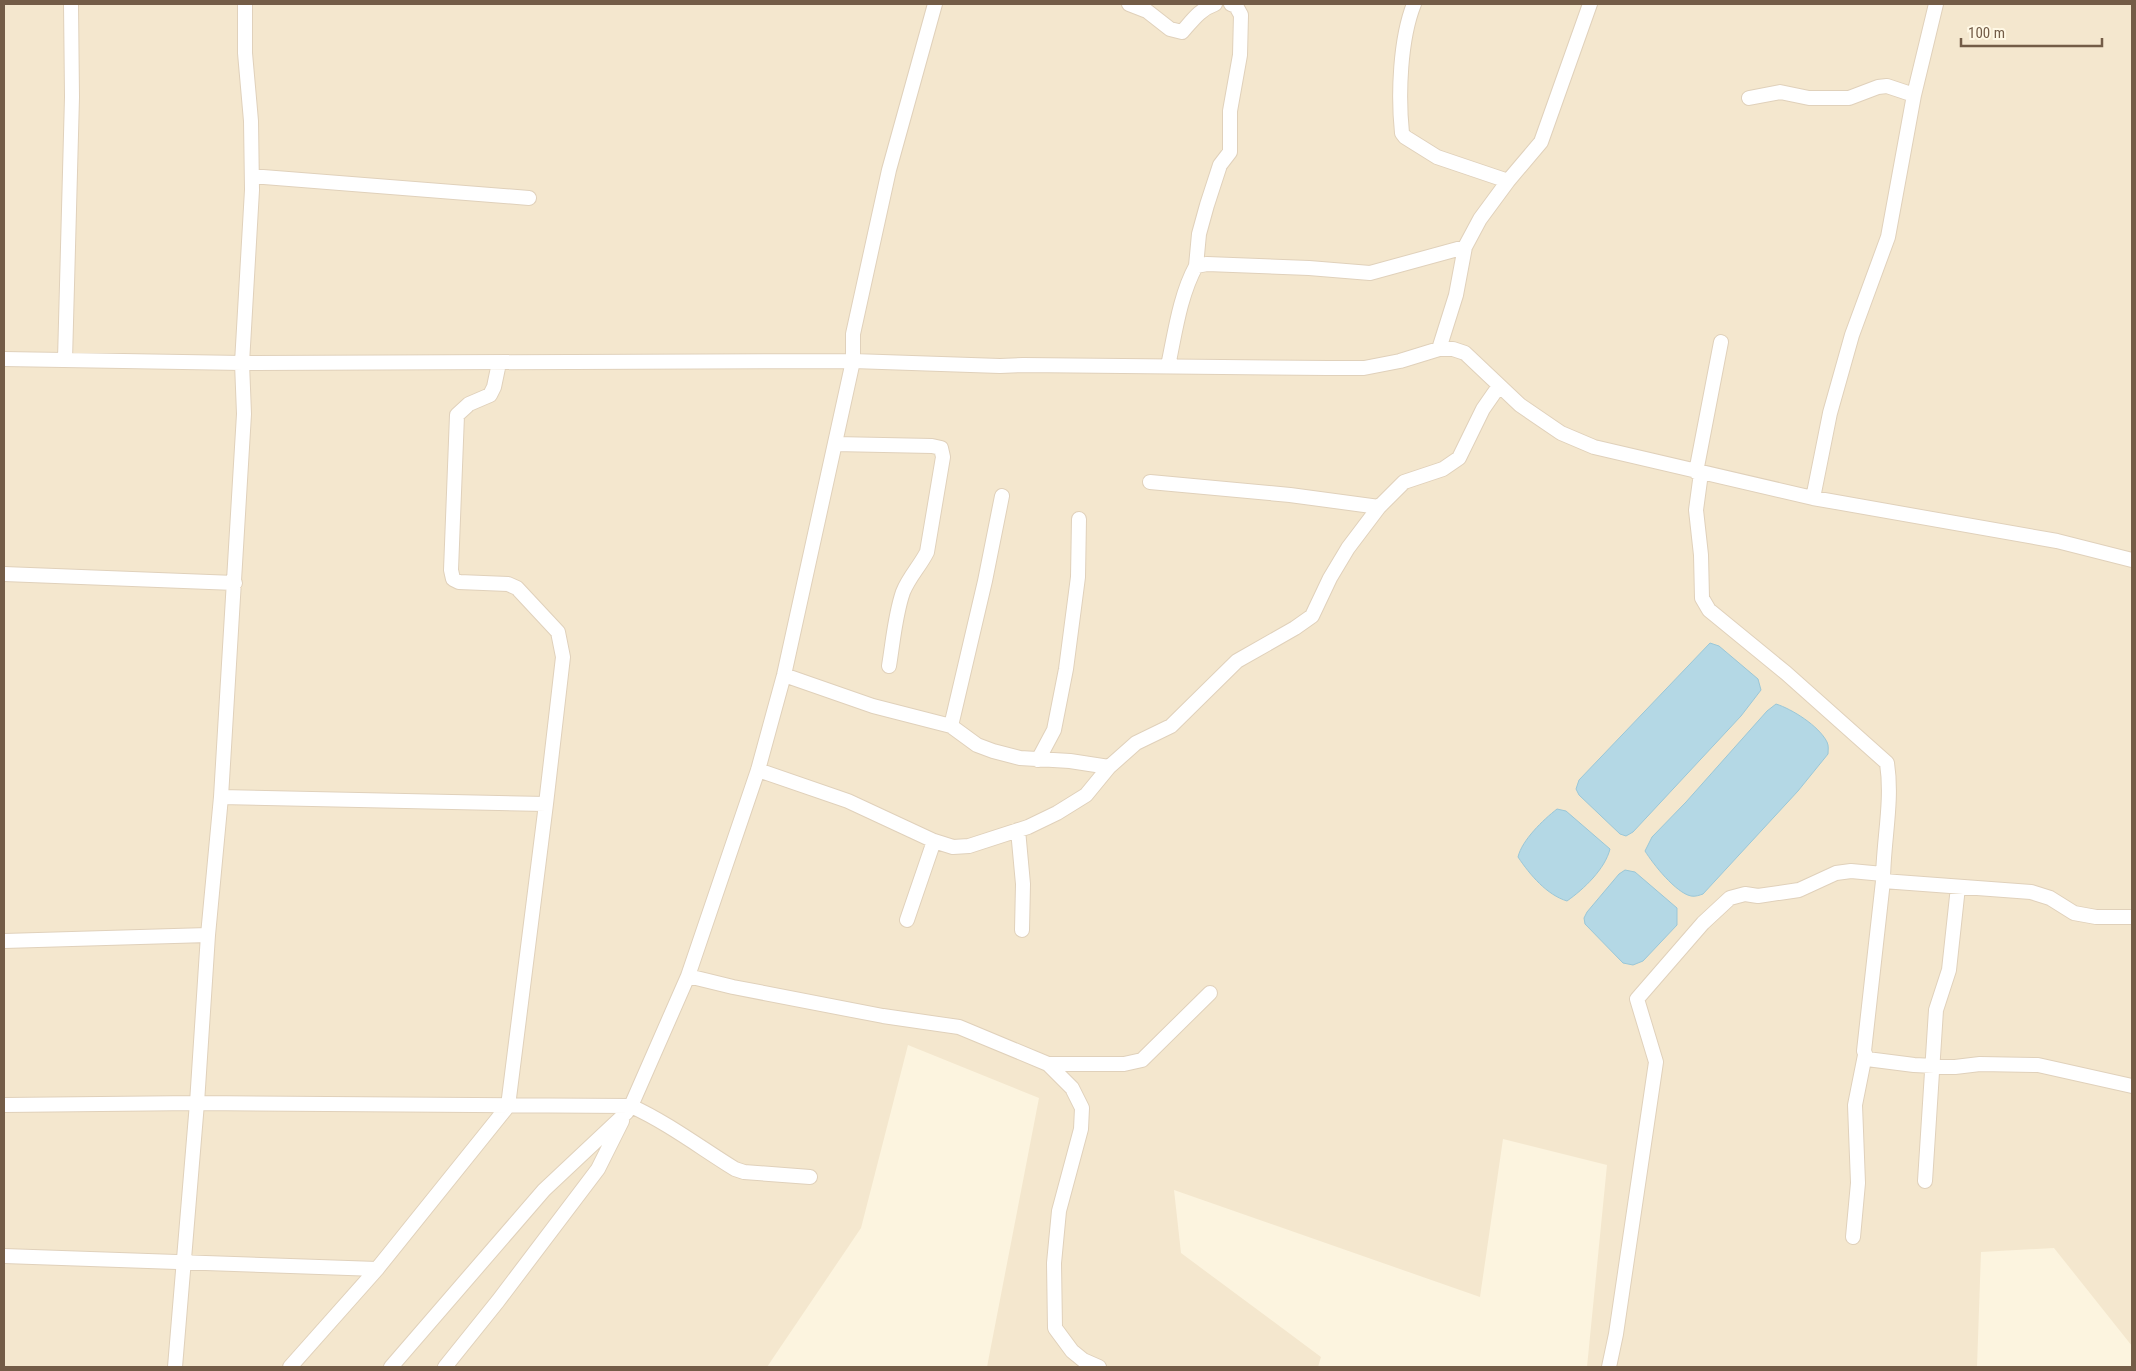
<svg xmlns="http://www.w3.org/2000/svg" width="2136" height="1371" font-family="'Roboto Condensed',sans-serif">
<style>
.residential{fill:#f4e7ce}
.water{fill:#b4d8e5;stroke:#9ac7d7}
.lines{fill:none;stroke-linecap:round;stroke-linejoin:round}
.minor-casing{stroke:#e0d1bb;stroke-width:16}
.minor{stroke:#fff;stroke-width:14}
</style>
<rect width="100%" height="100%" fill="#fcf4df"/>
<!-- residential -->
<path class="residential" d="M4 4H2132V1346L2054 1248 1981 1252 1977 1367H1587L1607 1165 1503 1139 1480 1297 1174 1190 1181 1253 1321 1357 1318 1367H987L1039 1098 908 1045 861 1228 767 1367H4Z"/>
<!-- water -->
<path class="water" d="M1710 643 1719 646 1758 679 1761 690 1741 716 1633 832 1626 836 1620 834 1579 795 1576 789 1579 780Z
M1776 704C1792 709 1819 726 1827 742 1829 746 1828 750 1828 754L1798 791 1703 894C1700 895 1695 897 1691 896 1676 893 1653 864 1645 851L1652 837 1686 802 1767 711Z
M1557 809 1566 811 1610 849C1605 869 1584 889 1567 901 1547 895 1530 875 1518 857 1522 840 1543 820 1557 809Z
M1625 870 1635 872 1677 908V925L1643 961 1633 965 1623 963 1585 924 1584 918 1587 912 1619 874Z"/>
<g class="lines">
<!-- minor casing -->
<g class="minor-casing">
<path id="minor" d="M1129 4 1147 11 1170 29 1182 32C1192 21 1200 9 1215 4
M1414 4C1400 39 1398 95 1402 133L1405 137 1437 157 1508 181
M1749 98 1780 92 1809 98H1849L1878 87 1887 86 1914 95
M252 176 529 198
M1196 266 1199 234 1207 205 1220 165 1230 152V111L1240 55 1241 15 1236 6 1231 4
M1439 349H1453L1465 353 1520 405 1561 433 1594 447 1813 498 2057 541 2132 560
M4 359 242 363 853 361 1000 366 1023 365 1328 368H1364L1400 361 1439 349 1456 295 1465 247 1480 219 1508 181 1541 142 1590 4
M65 360 72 97 71 4
M499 363 494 387 490 395 469 404 457 415 451 570 453 579 459 582 508 584 517 588 558 632 563 657 546 804
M1168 366C1175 333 1180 295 1196 266L1207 264 1309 268 1370 273 1465 247
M835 444 932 446 941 448 943 457 927 552C920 566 909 577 903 592 895 615 893 642 889 666
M1696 472 1721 342
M1701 473 1696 510 1701 555 1702 598 1709 610 1786 673 1887 763C1893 802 1883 842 1883 881L2031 892 2050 898 2074 913 2096 917H2132
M1150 482 1290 495 1379 507
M1813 498 1830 413 1852 335 1888 237 1914 95 1936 4
M4 574 235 583
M784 675 873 706 951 726 977 745 993 751 1020 758 1070 761 1109 767
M951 726 985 581 1002 496
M1038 760 1054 730 1066 669 1078 577 1079 519
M758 770 848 801 934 841 953 847 969 846 1028 827 1057 813 1086 795 1109 767 1136 743 1171 726 1237 661 1295 628 1312 616 1330 578 1348 548 1379 507 1404 482 1443 469 1459 458 1483 409 1499 386
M221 797 546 804 508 1106 377 1269 290 1367
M1018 830 1023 884 1022 930
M1883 881 1864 1051 1867 1059 1914 1065 1955 1067 1980 1064 2038 1065 2132 1086
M907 920 934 841
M4 941 208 935
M688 976 733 987 883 1016 959 1027 1048 1064 1072 1088 1082 1108 1081 1129 1059 1211 1054 1263 1055 1328 1072 1351 1083 1360 1099 1367
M1048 1064H1124L1142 1060 1210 993
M4 1105 197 1103 631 1106C668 1123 701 1148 735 1169L744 1172 810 1177
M1925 1181 1936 1010 1949 970 1958 887
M1853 1237 1858 1183 1855 1105 1865 1055
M4 1256 377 1269
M175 1367 197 1103 208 935 221 797 244 414 242 363 252 190 251 121 245 53V4
M391 1367 544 1190 626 1113 631 1106 688 976 758 770 784 675 853 361V334L889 170 935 4
M445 1367 498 1301 598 1169 622 1121
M1609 1367 1616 1334 1656 1062 1637 999 1703 923 1730 898 1745 894 1758 896 1799 890 1836 873 1851 871 1883 874"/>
</g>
<!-- minor -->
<use href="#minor" class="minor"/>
</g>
<!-- border -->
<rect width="2136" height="1371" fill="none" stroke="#735c47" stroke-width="10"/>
<!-- scale -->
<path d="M1961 38v8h141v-8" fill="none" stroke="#735c47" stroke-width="2.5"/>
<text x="1968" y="38" font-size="15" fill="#735c47" stroke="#fff8e5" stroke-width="4" paint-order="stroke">100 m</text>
</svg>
